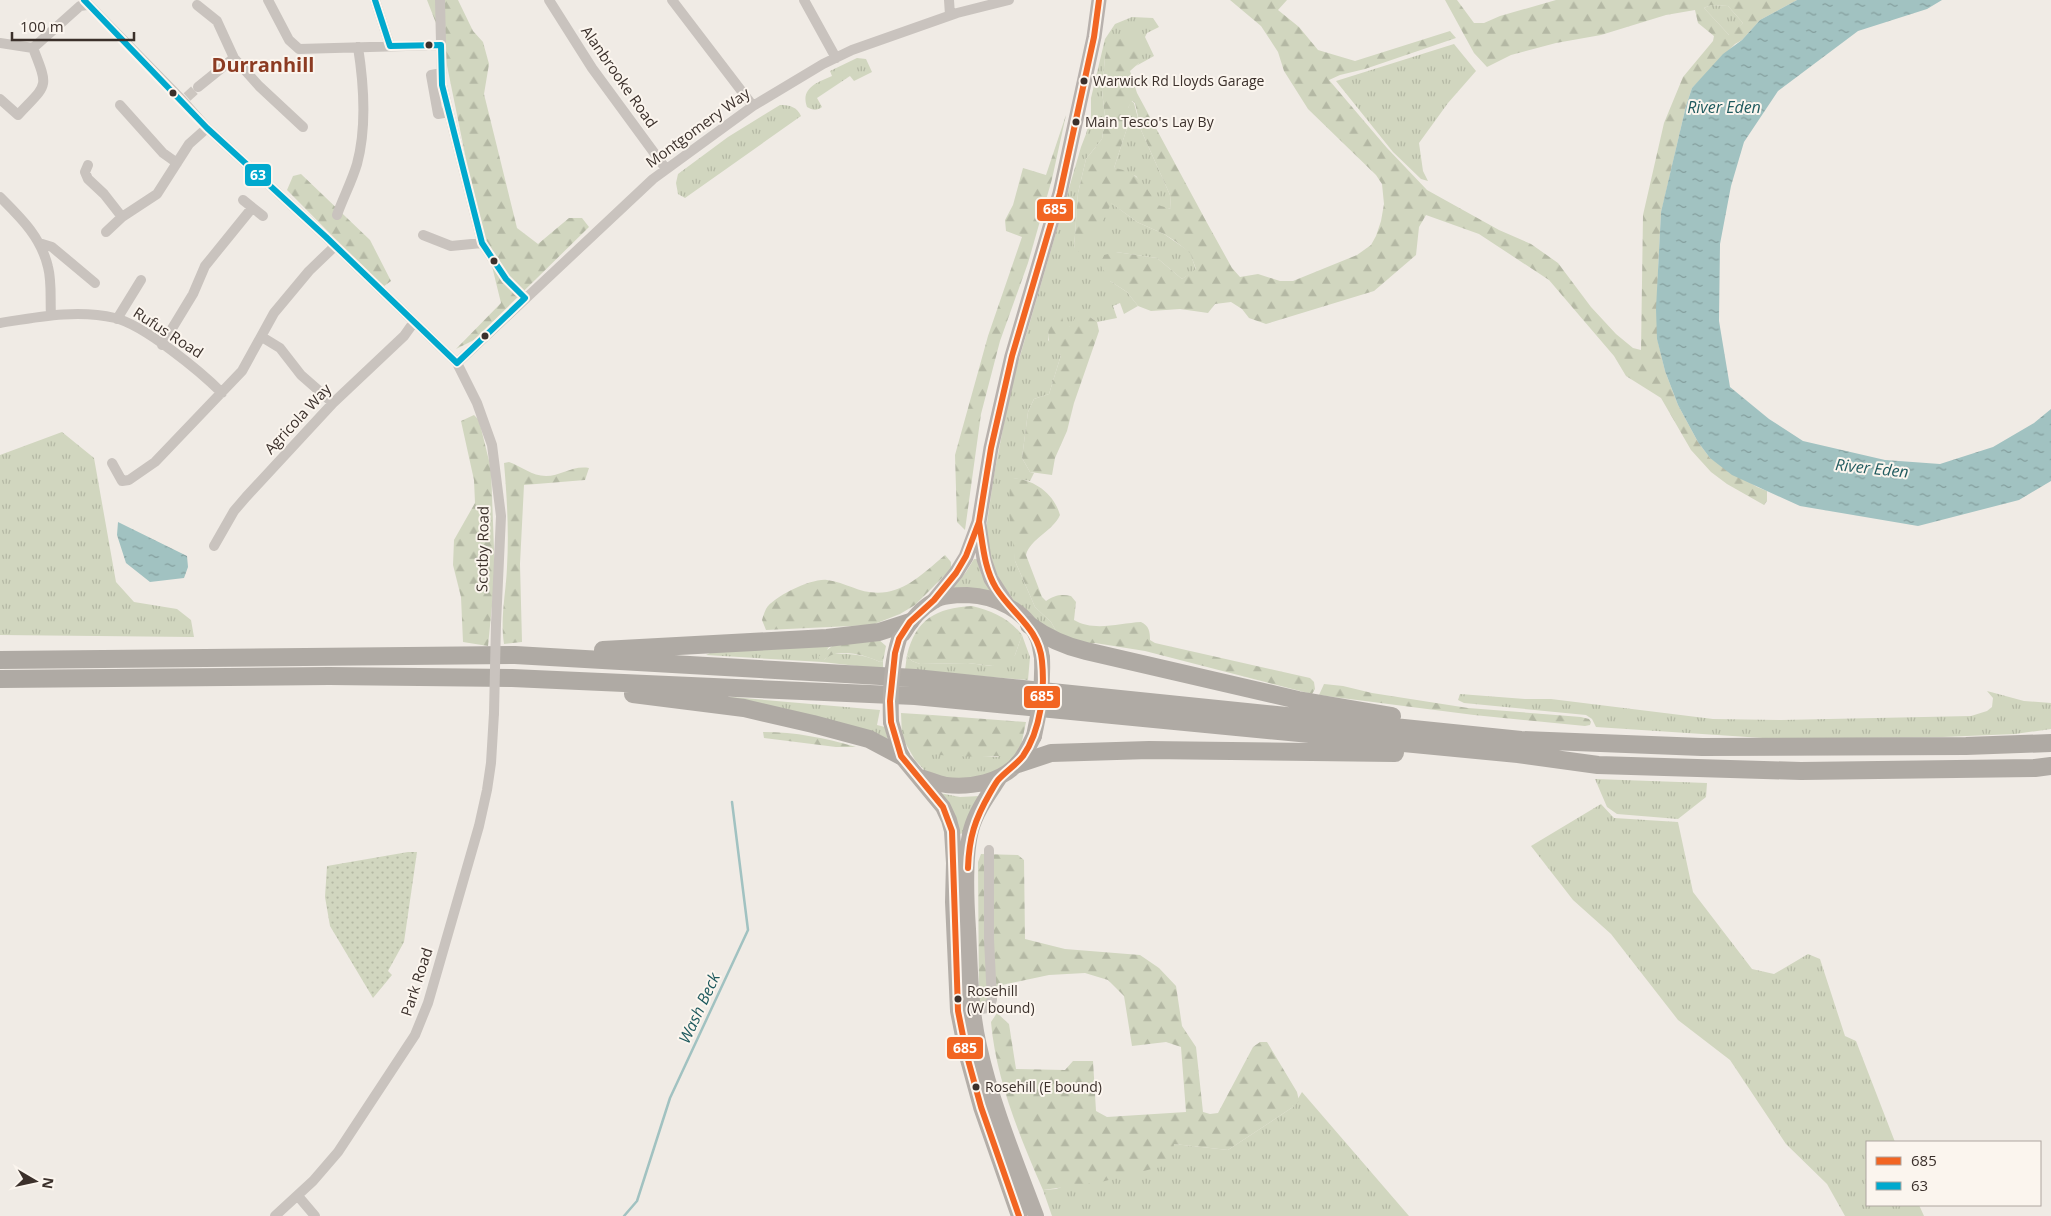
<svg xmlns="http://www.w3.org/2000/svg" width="2051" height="1216" font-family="'Open Sans',sans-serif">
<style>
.grass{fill:url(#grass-tufts)}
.forest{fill:url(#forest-firs);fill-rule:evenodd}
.park{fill:url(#park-dots)}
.water{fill:url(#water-ripples)}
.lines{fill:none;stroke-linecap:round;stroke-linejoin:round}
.stream{stroke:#a1c2c1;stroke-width:2.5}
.minor-tunnel{stroke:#ccc6c0;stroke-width:10;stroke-dasharray:10 5;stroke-linecap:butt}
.minor{stroke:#c9c3be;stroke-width:10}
.primary{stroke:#b8b1ad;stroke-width:15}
.trunk{stroke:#b4aea8;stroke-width:16}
.motorway{stroke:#afaaa4;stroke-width:18}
.minor-bridge{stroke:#c9c3be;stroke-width:10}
.trunk-bridge{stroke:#b4aea8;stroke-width:16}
.bus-1-casing{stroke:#fbf5ee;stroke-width:10}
.bus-2-casing{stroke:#fbf5ee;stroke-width:10}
.bus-1{stroke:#f26522;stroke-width:6}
.bus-2{stroke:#00a9ce;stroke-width:6}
.bus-dot{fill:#3b302b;stroke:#fbf5ee;stroke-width:2}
.labels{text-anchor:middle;stroke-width:4;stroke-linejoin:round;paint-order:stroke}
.bus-label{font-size:14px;fill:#3b302b;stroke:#fbf5ee;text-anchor:start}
.street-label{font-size:15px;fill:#3b302b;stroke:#fbf5ee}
.water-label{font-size:16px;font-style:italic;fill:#1f5a5e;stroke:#fbf5ee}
.district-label{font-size:20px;font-weight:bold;fill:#8c3b22;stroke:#fbf5ee}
.line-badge{stroke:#fbf5ee;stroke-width:2}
.badge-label{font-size:14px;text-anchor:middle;font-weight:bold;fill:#fff}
</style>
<defs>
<pattern id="grass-tufts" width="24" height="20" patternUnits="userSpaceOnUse" patternTransform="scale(1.25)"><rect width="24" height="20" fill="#d1d6bf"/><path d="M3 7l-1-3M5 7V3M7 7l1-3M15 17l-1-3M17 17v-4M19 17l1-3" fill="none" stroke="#b4b8a4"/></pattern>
<pattern id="forest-firs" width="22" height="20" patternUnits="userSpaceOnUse" patternTransform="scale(1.25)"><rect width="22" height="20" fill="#d1d6bf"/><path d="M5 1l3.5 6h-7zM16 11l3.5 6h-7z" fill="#b4b8a4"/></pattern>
<pattern id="park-dots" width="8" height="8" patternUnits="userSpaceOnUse" patternTransform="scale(1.25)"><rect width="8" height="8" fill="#d1d6bf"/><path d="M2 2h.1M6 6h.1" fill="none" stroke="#b4b8a4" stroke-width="1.8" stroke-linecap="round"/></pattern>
<pattern id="water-ripples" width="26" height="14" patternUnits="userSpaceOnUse" patternTransform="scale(1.25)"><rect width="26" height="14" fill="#a1c2c1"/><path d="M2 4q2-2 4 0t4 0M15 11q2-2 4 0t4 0" fill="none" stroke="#849e9d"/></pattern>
</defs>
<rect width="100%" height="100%" fill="#f0ebe5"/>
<!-- grass -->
<path class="grass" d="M1711 5 1728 6 1743 23 1730 36 1704 8Z
M1132 17 1153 18 1159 27 1147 33 1145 37 1154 56 1136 66 1139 63 1105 57 1102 90 1105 118 1102 139 1086 159 1078 193 1074 249 1110 202 1137 222 1164 234 1190 252 1196 270 1182 279 1157 258 1116 252 1110 281 1127 292 1138 306 1124 314 1120 303 1113 306 1117 318 1097 322 1090 317 1069 327 1049 330 1048 340 1061 355 1049 394 1034 399 1028 412 1022 458 1030 472 1034 473 1030 481 1013 478 1015 561 1035 607 1051 622 1060 638 1034 623 1003 589 984 543 994 475 1011 387 1081 147 1086 134 1091 116V98L1105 39 1115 24Z
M1454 44 1476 71 1448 103 1419 143 1423 171 1428 181 1421 179 1393 152 1336 81Z
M857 58 866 59 872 72 854 81 850 76 817 98 822 107C817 111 812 110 807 107 800 88 818 82 832 76L830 71Z
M1131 101 1134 103 1141 130 1170 195 1171 209 1158 206 1136 176 1114 168 1128 125V108Z
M780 105C790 105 797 107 801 116L685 198 678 194 676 183 678 174 728 137Z
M62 432 94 458 116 582 134 602 177 609 191 620 194 637 0 635V455Z
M974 559H977L982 576 994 594 949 591 966 572Z
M1022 635 1030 657 1028 680 905 670 907 655 912 661 920 664 968 663 992 666 1015 655Z
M840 640 828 648 824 660 830 654C847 653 864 654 880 662L883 661V669L822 662 706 655 710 653Z
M1987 691 2024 701 2051 703V729L2015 734 1943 737 1778 739 1596 727 1592 719 1586 715 1464 703 1458 700 1460 694 1525 699H1551L1713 719 1781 720 1971 716 1987 711 1992 707 1993 698Z
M695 697H732L880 710 877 725 885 727 889 745Z
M901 713 932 715 913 718 982 756 997 757 1021 746 1013 762 974 785 929 775 915 760 902 737Z
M1595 779 1707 783 1706 797 1678 819 1617 814 1607 807Z
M939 793 960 797 980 796 968 833 958 834Z
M1601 804 1614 818 1678 822 1693 892 1752 969 1774 974 1808 954 1820 959 1845 1036 1856 1041 1895 1142H1867V1205H1919L1924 1216H1845L1827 1184 1786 1144 1730 1060 1678 1020 1611 934 1573 900 1531 846Z
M1302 1092 1409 1216H1052L1043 1190 1056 1189 1174 1144 1228 1150 1293 1107Z"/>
<!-- forest -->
<path class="forest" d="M427 0H458L473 31 483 42 489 64 484 94 517 228 538 244 569 218H582L589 227 474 340 456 349 501 303 467 164 441 36Z
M1230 0H1287L1278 10 1299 27 1318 50 1355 61 1450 31 1456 38 1365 69 1340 75 1329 80 1387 148 1427 190 1499 230 1531 244 1558 263 1591 307 1616 334 1633 348 1641 350 1643 215 1664 123 1683 77 1713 41 1714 36 1698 23 1695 10 1666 15 1601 35 1556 43 1511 55 1487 67 1474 53 1445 0H1457L1474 23H1484L1500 16 1556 0H1797L1760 20 1742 40 1735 44 1692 88 1686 106 1661 213 1658 270 1657 338 1665 371 1678 405 1698 442 1710 458 1757 487 1767 491V501L1764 505 1727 484 1711 472 1691 450 1661 398 1626 376 1614 356 1549 280 1479 234 1426 215 1419 227 1416 255 1374 291 1266 324 1249 318 1242 309 1231 302 1215 304 1208 313 1180 309 1151 311 1138 306 1127 292 1110 281 1100 264 1104 255 1116 252 1157 258 1182 279 1196 269 1190 253 1175 241 1164 234 1137 222 1111 203C1105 220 1092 240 1078 252L1074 249 1078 193 1086 159 1102 139 1105 118 1102 90 1105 57 1109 43 1122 34 1135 37 1143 45 1139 63 1130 71 1137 93 1206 221 1232 268 1240 277 1258 274 1280 281H1293L1357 255 1371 245 1376 236 1381 221 1384 204 1382 184 1376 175 1308 109 1284 71 1278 52 1261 26ZM1711 5 1728 6 1743 23 1729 35 1704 8ZM1132 101 1135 103 1141 130 1170 195 1171 209 1158 205C1145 186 1138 171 1114 168L1128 125V108Z
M1066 115 1052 179 1028 263 1000 341 981 414 965 530 957 522 955 455 988 336 1022 237 1006 231 1005 220 1013 205 1023 168 1046 175Z
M301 174 370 240 391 281 383 287 287 190 293 176Z
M1056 311 1062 316 1064 327H1069L1076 317H1090L1097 322 1099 331 1074 403 1067 431 1055 458 1052 475 1030 472 1022 458 1028 412 1034 399 1049 394 1061 355C1044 349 1049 330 1049 315Z
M474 415 479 420 491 469 495 576 488 646 463 642 461 597 453 565 454 540 475 503 474 480 461 421Z
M509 462C521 466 532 476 546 476 561 476 573 465 589 468L585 480 524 485 520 564 522 642 504 644C500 618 506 593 507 567 509 532 507 497 504 463Z
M1013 478C1035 480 1054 494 1060 515 1053 531 1030 539 1026 555L1042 597 1046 601C1055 595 1061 594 1071 596L1076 602 1074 620C1094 632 1120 623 1141 622 1149 626 1150 631 1150 640L1155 643 1310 678 1314 682 1315 689 1312 694 1145 651 1095 643 1084 645 1060 638 1051 622 1035 607 1015 561 1009 512 1010 481Z
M945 555 951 562V569L915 605 900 614 872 625 766 630 762 620C763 617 764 613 766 609 774 596 812 578 827 580 849 583 862 596 887 592 910 588 928 569 945 555Z
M972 606C992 611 1009 618 1022 635L1015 655 1007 662 993 666 968 663 920 664 912 661 907 655C916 619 936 608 972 606Z
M878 639 886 646 883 661 880 662C865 655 837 647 824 660H820L818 657 840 640Z
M1324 684 1343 686 1372 693 1468 708 1581 717 1589 719 1591 722 1590 725 1585 726 1474 715 1326 696 1319 695Z
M932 715 1026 722 1021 746C1017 749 1013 754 1008 755 994 758 927 757 915 750 905 743 899 724 913 718 917 715 927 716 932 715Z
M763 732C796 732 825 738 856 747H836L764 738Z
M981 854 1018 855 1024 860 1025 939 1065 949 1140 955 1159 968 1176 986 1182 1026 1196 1047 1203 1112 1210 1114 1218 1113 1253 1047 1260 1042H1267L1297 1092 1299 1101 1293 1107 1228 1150 1174 1144 1171 1164 1101 1182 1043 1190C1020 1137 996 1080 991 1022L997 1013 1009 1024 1016 1069 1065 1070 1073 1061H1093L1096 1111 1107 1117 1186 1112 1181 1047 1166 1042 1132 1046 1124 996 1108 980 1085 973 1049 975 997 986 988 1003 979 1005 978 862Z"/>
<!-- park -->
<path class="park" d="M408 852H417L404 942 388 971 392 975 373 998 330 926 325 897 327 866Z"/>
<!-- water -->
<path class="water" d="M1797 0H1942L1927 9 1858 31 1778 91 1744 142 1731 186 1720 244 1719 321 1730 387 1769 419 1803 441 1885 460 1940 464 1993 447 2034 423 2051 409V481L2019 500 1918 526 1800 506 1732 475 1710 458 1698 442 1678 405 1665 371 1657 339 1656 309 1661 212 1686 106 1692 88 1723 54 1742 40 1760 20Z
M118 522 187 556 188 567 184 578 150 582 126 563 117 535Z"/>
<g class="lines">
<!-- stream -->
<path class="stream" d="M624 1216 637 1201 670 1098 748 930 732 802"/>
<!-- minor-tunnel -->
<path class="minor-tunnel" d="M187 97 198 87"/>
<!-- minor -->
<path class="minor" d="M84 0 182 100 207 128 326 237 457 363 477 403 492 445 501 516 496 624
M268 0 289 40 299 49 441 45
M375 0 390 46
M440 0 442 85 482 243 506 279 525 298
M549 0 592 68 666 169
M672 0 753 106
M804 0 836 58
M949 0 950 15
M197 5 217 21 234 58 259 86 303 127
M0 43 33 48C49 89 48 83 18 115L0 99
M33 48 80 6 87 5
M442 73 431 75 438 114 449 112
M198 87 234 58
M120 105 163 153 177 163
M88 165 85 172 88 179 104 194 122 217
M0 197C21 218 41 237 48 267 52 282 50 300 51 315
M243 200 263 216
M337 215C343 198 352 181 357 164 367 127 364 85 358 47
M106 232 122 217 157 194 189 144 207 128
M423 235 451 246 482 243
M39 243 52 247 95 283
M117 319 141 280
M0 323C38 317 77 309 115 318 144 325 200 371 222 393
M262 337 280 348 301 375 333 403
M162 345 193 294 205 266 252 208
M457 363 653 179 753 106 823 64 852 50 957 13 1009 0
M112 463 122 481 129 480 155 462 242 371 274 313 309 271 335 246
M214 546 234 511 246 497 333 403 404 336 414 322
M969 1011 987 1008 992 1000 989 939V850
M298 1196 315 1216
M275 1216 313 1181 338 1152 415 1035 428 1003 479 826 487 790 491 763 494 713"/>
<!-- primary -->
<path class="primary" d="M979 524 984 559 991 579 1007 604
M934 600 956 573 966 557 979 522 991 448 1012 356 1060 193 1094 37 1099 0"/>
<!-- trunk -->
<path class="trunk" d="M903 634C910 622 921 608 934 601 943 595 957 595 967 595 996 596 1027 611 1038 639 1040 645 1041 652 1042 658
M891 722 901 756 943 807 949 820 952 831 954 863 953 902 958 1011 967 1056 981 1107 1019 1216
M920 777C928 779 937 783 946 785 971 788 1001 782 1018 763 1025 755 1029 745 1034 736
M1000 777C989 794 976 811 971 830 964 858 966 900 968 929 970 968 970 1008 979 1046 992 1105 1015 1160 1036 1216"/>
<!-- motorway -->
<path class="motorway" d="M1029 625C1047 638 1064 646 1086 651L1298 700 1392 716
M603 650 827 638 879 632 910 622
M0 660 515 655 915 678 1521 740 1702 747 1966 746 2051 743
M0 679 329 676 512 678 915 696 1518 754 1598 765 1801 771 2035 768 2051 766
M633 694 744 708 813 724 869 739 901 756
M1018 764 1051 753 1149 750 1395 753"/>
<!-- minor-bridge -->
<path class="minor-bridge" d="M494 713 496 624"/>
<!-- trunk-bridge -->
<path class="trunk-bridge" d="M891 722C890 694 891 665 899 639
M1034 736C1040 710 1043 684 1042 658"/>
<!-- bus-1 casing -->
<g class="bus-1-casing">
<path id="bus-1" d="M968 868C969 837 975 819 990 793 993 788 995 784 998 780 1006 771 1016 765 1023 756 1041 730 1045 691 1042 661 1039 628 1012 614 996 588 984 568 983 545 979 522
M1019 1216 981 1107 967 1056 958 1011 952 831 943 807 901 756 891 722 890 701 895 653 899 639 910 622 934 600 956 573 966 556 979 522 991 448 1012 356 1060 193 1094 37 1099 0"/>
</g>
<!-- bus-2 casing -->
<g class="bus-2-casing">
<path id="bus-2" d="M84 0 207 128 326 237 457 363 525 298 506 279 482 243 442 85 441 45 390 46 375 0"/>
</g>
<!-- bus-1 -->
<use href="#bus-1" class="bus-1"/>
<!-- bus-2 -->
<use href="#bus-2" class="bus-2"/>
</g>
<!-- markers -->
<g class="bus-dot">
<circle cx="429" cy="45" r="4.5"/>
<circle cx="1084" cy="81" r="4.5"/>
<circle cx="173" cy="93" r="4.5"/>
<circle cx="1076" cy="122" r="4.5"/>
<circle cx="494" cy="261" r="4.5"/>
<circle cx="485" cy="336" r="4.5"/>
<circle cx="958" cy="999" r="4.5"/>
<circle cx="976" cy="1087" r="4.5"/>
</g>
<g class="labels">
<!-- bus labels -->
<g class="bus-label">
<text x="1093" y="86">Warwick Rd Lloyds Garage</text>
<text x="1085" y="127">Main Tesco's Lay By</text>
<text x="967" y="996">Rosehill<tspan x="967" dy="17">(W bound)</tspan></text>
<text x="985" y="1092">Rosehill (E bound)</text>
</g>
<!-- street labels -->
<g class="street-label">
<text transform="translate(619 77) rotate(55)" y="5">Alanbrooke Road</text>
<text transform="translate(698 128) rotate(-36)" y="5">Montgomery Way</text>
<text transform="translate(168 333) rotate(33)" y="5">Rufus Road</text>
<text transform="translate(298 419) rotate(-47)" y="5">Agricola Way</text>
<text transform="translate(483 549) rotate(-89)" y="5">Scotby Road</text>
<text transform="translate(417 982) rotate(-72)" y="5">Park Road</text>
</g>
<!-- water labels -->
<g class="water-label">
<text x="1724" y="113">River Eden</text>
<text transform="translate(1872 468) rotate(6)" y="6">River Eden</text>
<text transform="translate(699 1008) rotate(-65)" y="6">Wash Beck</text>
</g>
<!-- district labels -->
<g class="district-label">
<text x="263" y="72">Durranhill</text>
</g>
</g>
<g class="line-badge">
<rect x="244" y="163" width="28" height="24" rx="5" fill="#00a9ce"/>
<rect x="1036" y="198" width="38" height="24" rx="5" fill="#f26522"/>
<rect x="1023" y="685" width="38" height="24" rx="5" fill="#f26522"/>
<rect x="946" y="1036" width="38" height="24" rx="5" fill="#f26522"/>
</g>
<g class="badge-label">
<text x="258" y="180">63</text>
<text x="1055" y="214">685</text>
<text x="1042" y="701">685</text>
<text x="965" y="1053">685</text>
</g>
<!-- legend -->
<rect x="1866" y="1141" width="175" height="65" fill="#fbf5ee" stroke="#aea6a0"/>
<rect x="1876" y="1157" width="25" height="8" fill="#f26522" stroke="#aea6a0"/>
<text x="1911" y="1166" font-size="15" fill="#3b302b">685</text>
<rect x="1876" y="1182" width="25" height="8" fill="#00a9ce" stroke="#aea6a0"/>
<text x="1911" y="1191" font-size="15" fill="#3b302b">63</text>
<!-- north arrow -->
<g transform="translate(35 1181) rotate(99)" stroke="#fbf5ee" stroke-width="4" paint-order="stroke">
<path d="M0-4L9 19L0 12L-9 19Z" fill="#3b302b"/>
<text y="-8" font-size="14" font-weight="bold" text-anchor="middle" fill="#3b302b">N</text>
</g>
<!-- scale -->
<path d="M12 32v8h122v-8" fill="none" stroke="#3b302b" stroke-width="2.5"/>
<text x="20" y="32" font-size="15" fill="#3b302b" stroke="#fbf5ee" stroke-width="4" paint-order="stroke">100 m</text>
</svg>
